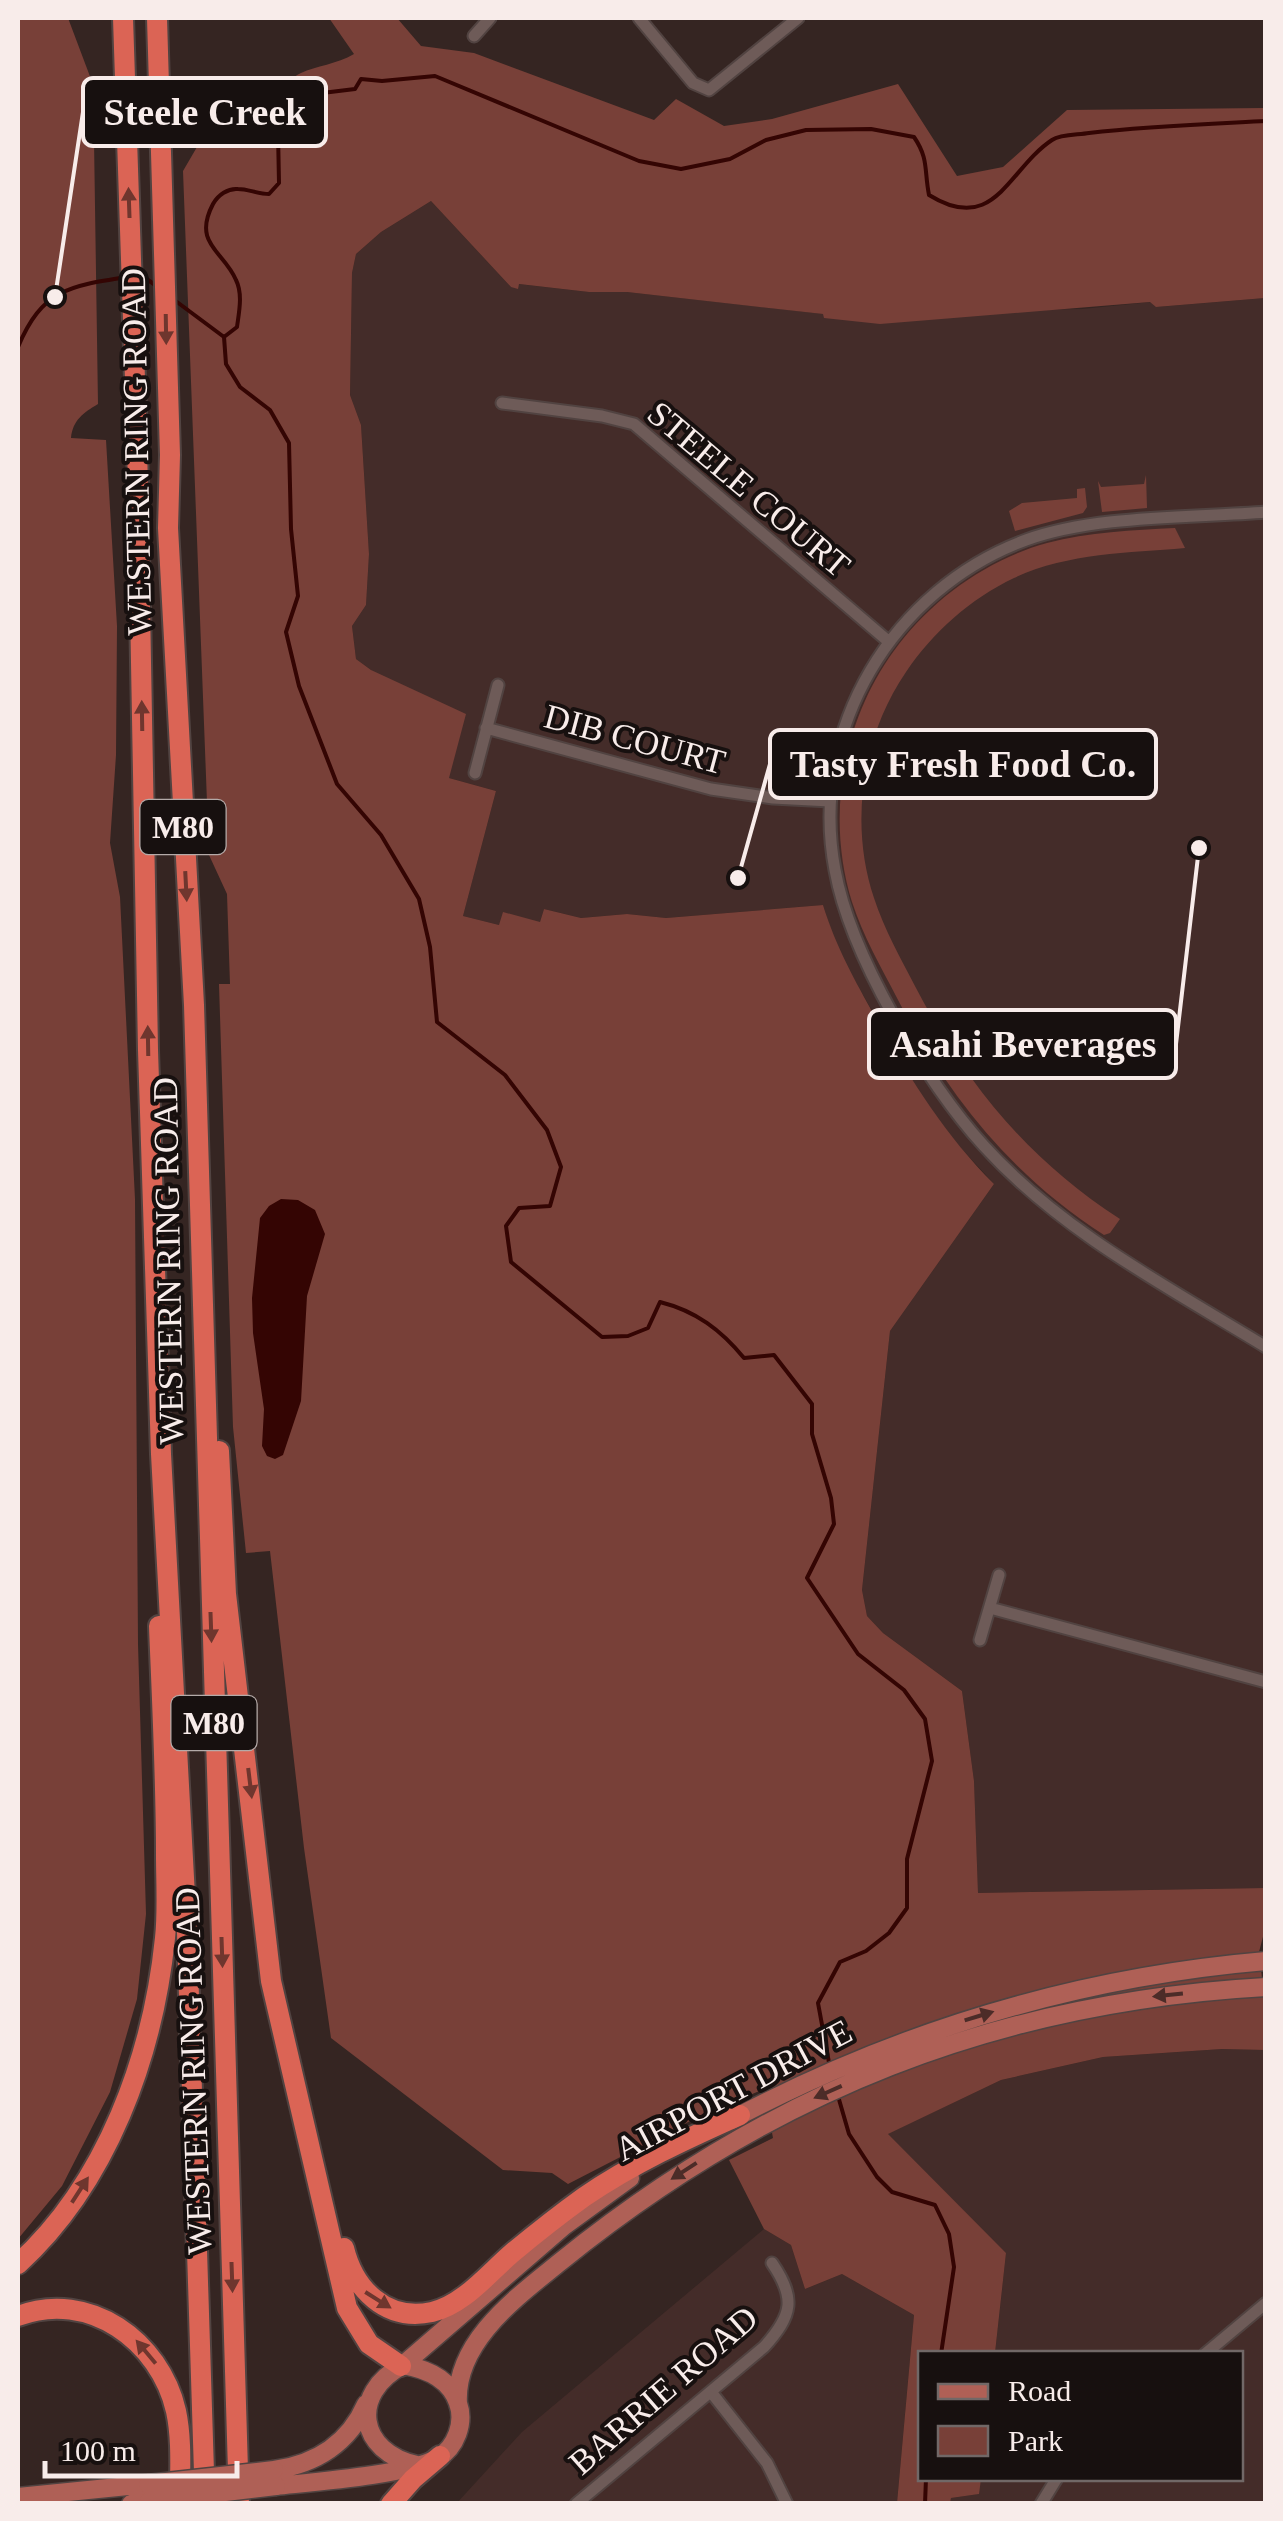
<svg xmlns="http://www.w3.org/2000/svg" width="1283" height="2521" font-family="Georgia,serif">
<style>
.built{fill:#442c29}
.green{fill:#784038}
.water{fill:#340503}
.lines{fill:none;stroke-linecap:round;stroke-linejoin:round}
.stream{stroke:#340503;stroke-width:4}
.street-casing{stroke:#514341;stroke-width:15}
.primary-casing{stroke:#514341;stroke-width:21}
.highway-casing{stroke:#514341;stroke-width:24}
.street{stroke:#6e5b58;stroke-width:11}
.primary{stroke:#af6056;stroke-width:18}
.highway{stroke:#db6455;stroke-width:20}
.primary-bridge-casing{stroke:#514341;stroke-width:21;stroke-linecap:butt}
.primary-bridge{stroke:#af6056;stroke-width:18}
.oneway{fill:#6f362e}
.oneway2{fill:#4c2c28}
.labels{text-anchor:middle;stroke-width:8;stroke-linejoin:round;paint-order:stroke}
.shield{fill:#17100f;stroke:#b4aaa8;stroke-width:2.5}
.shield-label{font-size:32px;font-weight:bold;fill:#f8ecea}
.street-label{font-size:35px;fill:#f8ecea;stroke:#17100f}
.leader{fill:none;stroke:#f8ecea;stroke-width:4}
.callout-dot{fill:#f8ecea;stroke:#17100f;stroke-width:4}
.callout{fill:#17100f;stroke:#f8ecea;stroke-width:4}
.callout-label{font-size:38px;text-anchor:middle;font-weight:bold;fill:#f8ecea}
</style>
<rect width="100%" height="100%" fill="#352522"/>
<!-- built -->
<path class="built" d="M431 201 511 287 518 284 589 292H627L824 314 1082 309 1151 302 1157 307 1265 298V1888L978 1893 974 1781 962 1691 883 1633 867 1616 862 1590 890 1331 994 1184 949 1135 915 1087 836 947 823 905 666 918 627 914 581 918 544 909 540 922 499 925 463 916 496 791 449 778 371 670 356 659 352 626 366 605 369 554 361 425 350 395 352 273 356 254 381 232Z
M1222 2049 1265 2050V2503H950L951 2498 978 2494 981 2479 1240 2478V2354L995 2353 1006 2253 887 2134 1001 2080 1103 2057Z
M764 2229 791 2245 805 2289 842 2274 914 2315 897 2503 456 2504 522 2432Z"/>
<!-- green -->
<path class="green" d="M18 18H68L106 119 94 140 98 404C83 413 73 420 71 438L106 440 117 626 116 755 110 843 120 897 135 1199 138 1644 146 1914 137 1999 110 2092 62 2186 18 2239Z
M329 18H397L421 46 474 53 654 120 676 99 724 126 772 119 898 84 957 176 1003 167 1067 110 1265 108V298L1156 307 1150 302 880 324 824 318 823 314 627 292H589L519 284 518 289 511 287 431 201 381 232 356 254 352 273 350 395 361 425 369 554 366 605 352 626 356 659 371 670 466 714 449 778 496 791 463 916 499 925 503 912 540 922 544 909 581 918 627 914 666 918 823 905C837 950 856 982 878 1022 912 1082 946 1136 994 1184L890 1331 862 1590 867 1616 883 1633 962 1691 974 1781 978 1893 1265 1888V1929L1259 1952 1265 2004V2050L1222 2049 1103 2057 1001 2080 888 2134 1006 2253 995 2353 921 2354V2478L981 2479 979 2494 951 2498 950 2503H897L914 2315 842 2274 805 2289 791 2245 764 2229 729 2160 773 2138 764 2089 696 2118 568 2184 552 2173 503 2170 331 2038 304 1848 270 1551 246 1553 233 1427 219 984H230L227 894 209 855 183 171 218 111C228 112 241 115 251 114 273 110 281 82 301 73 316 66 337 64 354 54Z
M1146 475 1147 508 1102 512 1098 481 1101 487 1144 484Z
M1085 488 1087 507 1083 513 1015 531 1009 511 1022 503 1077 498V489Z
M1175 528 1185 548C1128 553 1067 553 1014 578 970 599 933 632 906 672 862 736 849 824 874 898 884 929 901 959 916 988 966 1083 1028 1160 1120 1219L1110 1233 1104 1235C1011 1175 947 1095 897 998 881 967 863 936 852 902 825 815 843 716 899 644 936 596 989 559 1047 543 1089 532 1133 530 1175 528Z"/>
<!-- water -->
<path class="water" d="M281 1199 298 1200 315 1210 325 1234 307 1296 301 1401 283 1455 275 1459 267 1456 262 1446 264 1409 253 1333 252 1298 260 1218 269 1206Z"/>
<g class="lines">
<!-- stream -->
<path class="stream" d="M141 275 158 287
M173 299 224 337 237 327C239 312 243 294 236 280 224 251 192 244 213 204 218 195 228 188 238 189 248 189 258 194 269 194L279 183 278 132 288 114 314 94 355 89 361 79 382 81 435 76 639 161 681 169 730 159 766 140 806 130 871 129 914 137C929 159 924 170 929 195 995 236 1008 169 1052 140 1061 134 1078 135 1089 133 1148 126 1207 124 1266 121
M224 337 226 364 240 387 270 410 289 443 291 529 298 596 286 632 299 686 337 784 381 835 419 899 430 947 437 1022 505 1075 547 1130 561 1167 550 1206 519 1208 506 1226 511 1262 602 1337 628 1336 648 1328 660 1302C696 1311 721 1330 744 1358L774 1355 812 1404V1434L831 1498 834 1524 807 1578 858 1654 904 1690 925 1719 932 1761 907 1859V1908L889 1933 866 1951 840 1962 818 2003 830 2068
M18 347C42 290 68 286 127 277
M838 2096 849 2134 877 2177 892 2192 935 2205 949 2234 954 2267 941 2354
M925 2504 926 2478"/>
<!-- street casing -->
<g class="street-casing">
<path id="street" d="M639 18 693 83 709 90 798 18
M474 36 490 18
M502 403 602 416 634 424 888 641
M1266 512C1192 518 1095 515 1026 540 893 589 808 729 835 870 850 954 926 1083 984 1146 1062 1232 1168 1287 1266 1347
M486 728 711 789 773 798 830 801
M475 773 498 685
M990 1608 1266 1682
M980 1640 999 1575
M1205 2354 1266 2303
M711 2392 767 2463 787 2504
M576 2504 764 2347C793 2315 796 2298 772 2263
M1041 2504 1057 2478"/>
</g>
<!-- primary casing -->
<g class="primary-casing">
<path id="primary" d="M731 2120C897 2032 1077 1977 1266 1961
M403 2365 564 2226 630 2178
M458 2404C454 2342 517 2297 560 2262 770 2092 995 2002 1266 1987
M274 2470C316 2464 349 2443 366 2404
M276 2486C313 2482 408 2475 438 2458 456 2447 465 2423 458 2403 450 2379 427 2369 403 2365 349 2394 358 2452 417 2465
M18 2497 148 2484
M131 2504 149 2501"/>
</g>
<!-- highway casing -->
<g class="highway-casing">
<path id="highway" d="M123 18 137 440 148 1050 161 1454 187 1933 205 2504
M157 18 170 455 168 528 194 1005 239 2504
M219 1451 226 1594 271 1981 347 2308 369 2344 401 2366
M344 2248C354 2289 386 2322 432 2312 463 2305 488 2274 511 2254 535 2234 559 2215 584 2197 632 2164 686 2139 740 2115
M18 2264C107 2183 153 2056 165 1938 168 1911 166 1882 166 1855 166 1778 162 1702 159 1626
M18 2316C89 2289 160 2341 176 2411 182 2439 180 2469 180 2497
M391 2504 413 2479 440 2456"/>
</g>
<!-- street -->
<use href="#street" class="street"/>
<!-- primary -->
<use href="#primary" class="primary"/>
<!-- highway -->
<use href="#highway" class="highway"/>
<!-- primary-bridge casing -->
<g class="primary-bridge-casing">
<path id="primary-bridge" d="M148 2484 274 2470
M149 2501 276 2486"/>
</g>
<!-- primary-bridge -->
<use href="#primary-bridge" class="primary-bridge"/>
</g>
<!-- one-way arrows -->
<defs><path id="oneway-solid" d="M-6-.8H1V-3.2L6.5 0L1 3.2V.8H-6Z" transform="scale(2.5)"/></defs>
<g class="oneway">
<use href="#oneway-solid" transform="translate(129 203) rotate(-92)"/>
<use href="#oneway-solid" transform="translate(166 329) rotate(89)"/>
<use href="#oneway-solid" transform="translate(142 716) rotate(-91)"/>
<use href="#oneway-solid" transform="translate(186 886) rotate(87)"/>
<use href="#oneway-solid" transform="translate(148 1041) rotate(-91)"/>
<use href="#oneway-solid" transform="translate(211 1627) rotate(88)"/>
<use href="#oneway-solid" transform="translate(250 1783) rotate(83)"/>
<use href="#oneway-solid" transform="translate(222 1952) rotate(88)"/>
<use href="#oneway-solid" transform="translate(80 2190) rotate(-57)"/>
<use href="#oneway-solid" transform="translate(232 2277) rotate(88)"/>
<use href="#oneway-solid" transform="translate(378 2300) rotate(32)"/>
<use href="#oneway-solid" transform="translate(146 2352) rotate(-130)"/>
</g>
<g class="oneway2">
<use href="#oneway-solid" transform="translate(1168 1995) rotate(174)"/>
<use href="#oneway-solid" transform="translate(979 2016) rotate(-17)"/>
<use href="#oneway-solid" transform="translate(828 2092) rotate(156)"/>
<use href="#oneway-solid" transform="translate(684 2171) rotate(147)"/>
</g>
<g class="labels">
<!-- shield labels -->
<g class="shield">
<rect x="140.5" y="800" width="85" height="54" rx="8"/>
<rect x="171.5" y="1696" width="85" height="54" rx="8"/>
</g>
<g class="shield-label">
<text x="183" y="838">M80</text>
<text x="214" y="1734">M80</text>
</g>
<!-- street labels -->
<g class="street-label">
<text transform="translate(136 452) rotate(-91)" y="12">WESTERN RING ROAD</text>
<text transform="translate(749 489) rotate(40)" y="12">STEELE COURT</text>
<text transform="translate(635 739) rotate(15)" y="12">DIB COURT</text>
<text transform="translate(168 1261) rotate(-91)" y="12">WESTERN RING ROAD</text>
<text transform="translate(193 2071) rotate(-92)" y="12">WESTERN RING ROAD</text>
<text transform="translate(733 2090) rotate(-28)" y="12">AIRPORT DRIVE</text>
<text transform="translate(663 2390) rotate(-41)" y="12">BARRIE ROAD</text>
</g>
</g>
<!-- callouts -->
<path class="leader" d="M55 297L83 112M738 878L770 764M1199 848L1176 1044"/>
<g class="callout-dot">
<circle cx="55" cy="297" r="10"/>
<circle cx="738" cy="878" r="10"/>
<circle cx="1199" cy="848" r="10"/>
</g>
<g class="callout">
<rect x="83" y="78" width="243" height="68" rx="10"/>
<rect x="770" y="730" width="386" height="68" rx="10"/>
<rect x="869" y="1010" width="307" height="68" rx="10"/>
</g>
<g class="callout-label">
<text x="205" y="125">Steele Creek</text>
<text x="963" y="777">Tasty Fresh Food Co.</text>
<text x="1023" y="1057">Asahi Beverages</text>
</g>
<!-- border -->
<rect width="1283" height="2521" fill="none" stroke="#f8ecea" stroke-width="40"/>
<!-- legend -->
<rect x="918" y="2351" width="325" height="130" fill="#17100f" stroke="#716867" stroke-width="2.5"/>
<rect x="938" y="2384" width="50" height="15" fill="#af6056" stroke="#716867" stroke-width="2.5"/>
<text x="1008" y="2401" font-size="30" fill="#f8ecea">Road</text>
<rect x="938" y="2426" width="50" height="30" fill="#784038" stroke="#716867" stroke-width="2.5"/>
<text x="1008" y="2451" font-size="30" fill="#f8ecea">Park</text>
<!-- scale -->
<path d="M45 2461v15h192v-15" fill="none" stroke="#f8ecea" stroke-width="5"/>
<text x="60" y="2461" font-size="30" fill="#f8ecea" stroke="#17100f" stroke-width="8" paint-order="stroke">100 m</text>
</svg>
